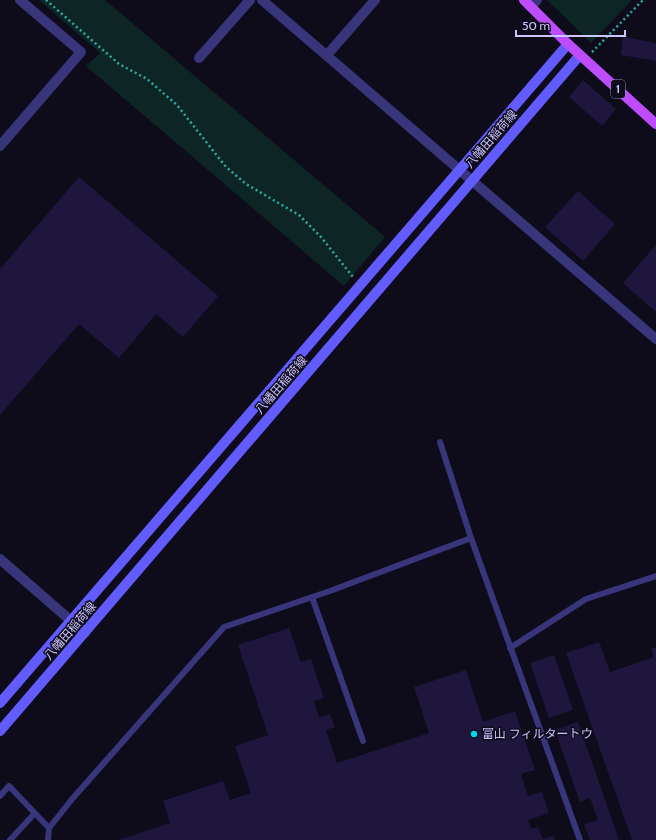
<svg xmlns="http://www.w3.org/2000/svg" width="656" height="840" font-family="Cabin,'Noto Sans JP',sans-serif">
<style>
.green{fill:#0e2525}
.building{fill:#1f163d}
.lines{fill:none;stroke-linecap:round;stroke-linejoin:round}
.path{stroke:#2aaea7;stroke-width:2.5;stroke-dasharray:2 3;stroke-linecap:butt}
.lane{stroke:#38357b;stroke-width:6}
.street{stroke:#38357b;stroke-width:10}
.secondary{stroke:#625cff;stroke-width:10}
.primary{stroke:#be4cff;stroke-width:10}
.poi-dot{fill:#00d5f0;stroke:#0e0b1b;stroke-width:1.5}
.labels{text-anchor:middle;stroke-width:3;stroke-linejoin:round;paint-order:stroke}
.shield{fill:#0e0b1b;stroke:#938dbb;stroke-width:1}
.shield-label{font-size:11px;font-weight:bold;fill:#ccc5ff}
.street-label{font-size:12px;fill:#ccc5ff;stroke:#0e0b1b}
.poi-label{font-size:12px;fill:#ccc5ff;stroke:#0e0b1b;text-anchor:start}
</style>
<rect width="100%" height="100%" fill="#0e0b1b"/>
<!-- green -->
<path class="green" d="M39 0H105L385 237 344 286 86 66 100 53Z
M547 0H630L631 1 591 43Z"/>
<!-- building -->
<path class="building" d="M623 37 656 43V61L621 55Z
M583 80 616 109 602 126 569 97Z
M79 177 218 296 183 337 156 314 119 358 79 324 0 415V269Z
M578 191 615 224 583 261 545 227Z
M656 245V312L623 283Z
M289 628 301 662 311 659 324 698 314 701 319 718 330 714 335 727 326 730 337 763 429 733 414 687 466 670 483 722 515 711 535 770 521 774 528 796 542 792 549 813 528 820 531 829 538 827 543 839 554 836 555 840H119L170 823 163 801 223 781 230 800 251 793 235 746 268 735 238 645Z
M599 642 610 672 654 657 651 649 656 647V840H632L566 653Z
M554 655 573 710 549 718 530 663Z
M578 722 619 840H590L584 824 598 820 590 798 580 802 555 730Z"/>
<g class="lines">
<!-- path -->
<path class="path" d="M46 0 119 64 147 79 177 105 226 167 246 184 299 215 321 237 353 277
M592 52 643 0"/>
<!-- lane -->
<path class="lane" d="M440 442 471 538
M312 597 363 741
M510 648 586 599 656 576
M0 796 9 786 49 828
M10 840 34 814
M48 840 49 828 73 798 224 627 330 591 471 538 580 840"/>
<!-- street -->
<path class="street" d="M262 0 656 339
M531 7 537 0
M327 55 375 0
M199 58 250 0
M0 146 81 52 20 0
M0 559 85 633"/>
<!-- secondary -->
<path class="secondary" d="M0 703 568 44
M0 731 580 55"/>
<!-- primary -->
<path class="primary" d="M524 0 568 44 656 124"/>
</g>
<!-- markers -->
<circle class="poi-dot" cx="474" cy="734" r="4"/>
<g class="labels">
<!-- shield labels -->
<rect class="shield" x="611" y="80" width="14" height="18" rx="3"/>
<g class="shield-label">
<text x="618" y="93">1</text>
</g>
<!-- street labels -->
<g class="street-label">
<text transform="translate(491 139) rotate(-49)" y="4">八幡田稲荷線</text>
<text transform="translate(281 385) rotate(-49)" y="4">八幡田稲荷線</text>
<text transform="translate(70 631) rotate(-49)" y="4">八幡田稲荷線</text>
</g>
<!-- poi labels -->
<g class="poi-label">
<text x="482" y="738">富山 フィルタートウ</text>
</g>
</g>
<!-- scale -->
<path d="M516 30v6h109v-6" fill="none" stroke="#ccc5ff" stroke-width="2"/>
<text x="522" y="30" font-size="12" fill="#ccc5ff" stroke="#0e0b1b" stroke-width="3" paint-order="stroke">50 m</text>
</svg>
